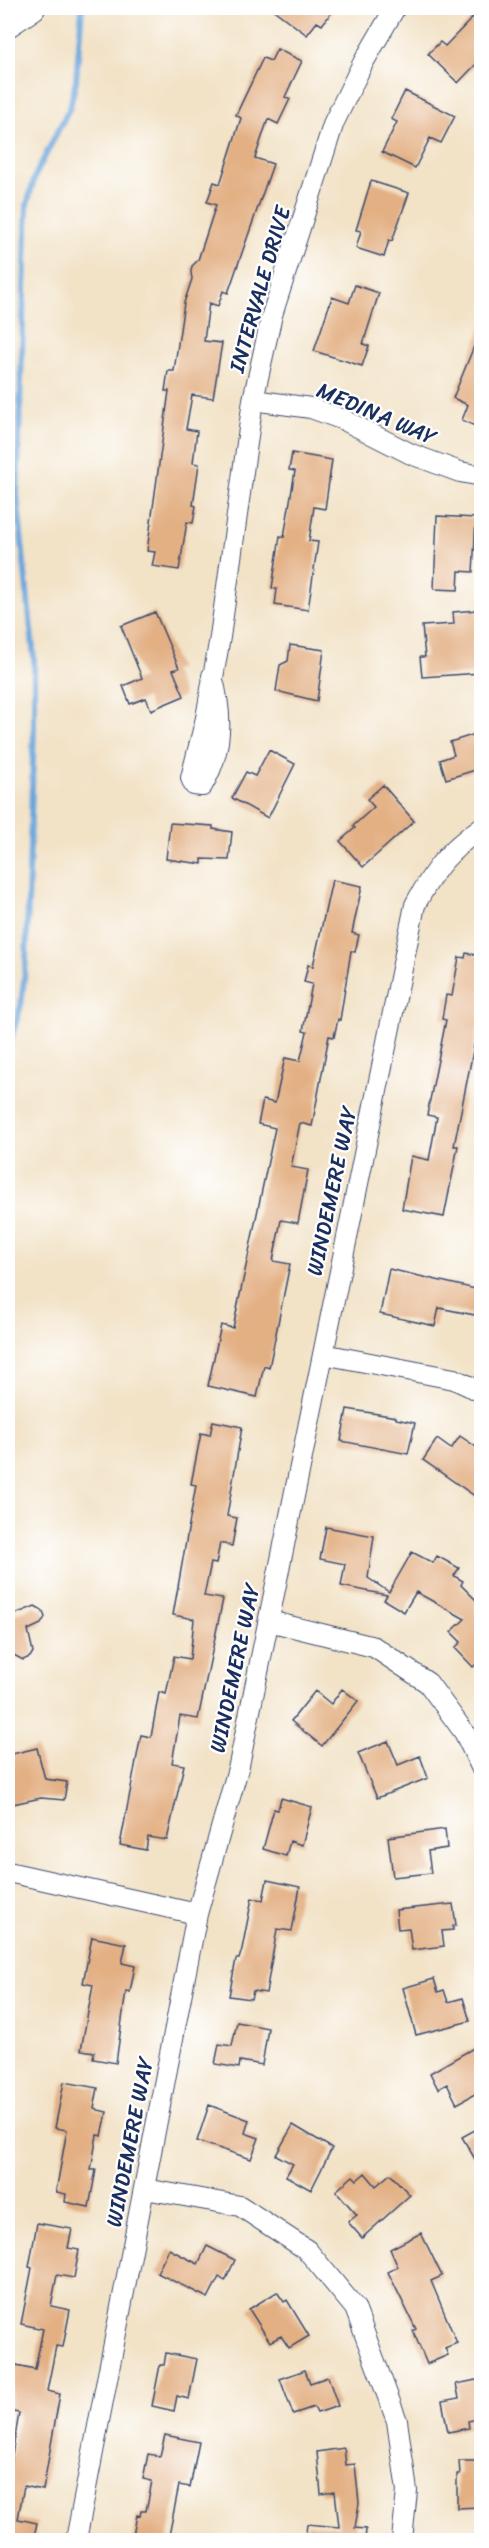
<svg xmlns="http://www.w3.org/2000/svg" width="489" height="2548" font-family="Sriracha,sans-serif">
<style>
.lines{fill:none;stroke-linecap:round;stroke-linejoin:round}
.stream{stroke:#6ba6db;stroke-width:6}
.building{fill:#e3b084}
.minor-casing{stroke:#3b4a6e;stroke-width:22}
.major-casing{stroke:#3b4a6e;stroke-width:26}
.minor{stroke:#fff;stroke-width:20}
.major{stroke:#fff;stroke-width:24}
.labels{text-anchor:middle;stroke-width:4.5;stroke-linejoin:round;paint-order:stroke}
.street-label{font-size:22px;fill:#1b2f5e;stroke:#fff}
</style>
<rect width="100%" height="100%" fill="#fff"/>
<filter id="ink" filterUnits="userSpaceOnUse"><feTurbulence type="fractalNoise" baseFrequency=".0167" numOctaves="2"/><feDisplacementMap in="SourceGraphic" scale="12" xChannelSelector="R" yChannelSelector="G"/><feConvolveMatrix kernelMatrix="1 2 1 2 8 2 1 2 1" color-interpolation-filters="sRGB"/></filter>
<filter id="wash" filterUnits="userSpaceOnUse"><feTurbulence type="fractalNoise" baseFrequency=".008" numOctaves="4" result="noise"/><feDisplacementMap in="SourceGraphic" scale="24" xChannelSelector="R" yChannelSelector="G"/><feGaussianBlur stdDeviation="1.35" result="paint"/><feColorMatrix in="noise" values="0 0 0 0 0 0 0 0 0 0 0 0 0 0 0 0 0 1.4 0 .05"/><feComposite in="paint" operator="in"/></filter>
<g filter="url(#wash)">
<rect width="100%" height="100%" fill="#f2e2c6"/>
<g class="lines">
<!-- stream -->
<path class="stream" d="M8 1049 21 1005 26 961 34 729V658L17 495 27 205 35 176 70 107 76 80 82 8"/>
</g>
<g id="blocks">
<!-- building -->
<path class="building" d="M271 8H335L322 25 317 22 307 35Z
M482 8V58L458 83 428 54 440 42 445 46Z
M277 49 302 61 285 97 290 99 278 124 268 119 255 158 273 164 228 293 223 291 218 306 209 303 204 341 222 343 213 398 192 395 186 429 197 431 193 463 199 464 193 505 196 506 193 523 187 522 179 570 152 566 155 552 147 551 169 391H165L168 371H174L184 303 192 279 191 272 192 266 198 260 216 205 207 202 214 182 220 184 241 118 236 115 263 58 271 61Z
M405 91 455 116 441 143 430 138 415 168 382 152 397 122 391 119Z
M371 181 409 193 392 241 389 240 384 257 356 248 361 231 356 230Z
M355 285 379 293 363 344 369 346 362 366 314 351 332 297 349 303Z
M481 329H482V429L462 420 468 405 453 398Z
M292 453 332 460 325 509 314 507 309 541 318 542 308 610 275 605 277 589 272 588 280 536 284 537 295 471 289 470Z
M437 516 476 518 473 572 459 571 458 590 434 589Z
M477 610 481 673 422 677 420 657H425L422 626 454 624 453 612Z
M155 612 179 668 173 670 184 696 151 710 146 698 130 704 123 686 142 678 121 626Z
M290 645 324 650 317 701 276 691 280 665 288 661Z
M482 732V768L446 779 440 760 454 755 450 742Z
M269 750 295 764 268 818 232 798 246 772 255 776Z
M383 785 414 821 363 867 340 841 355 828 353 826 374 807 367 799Z
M170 823 213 826V829L232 832 229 860 202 859V864L166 859Z
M332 880 362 886 352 933 359 935 355 952 351 951 340 1020 338 1019 334 1037 329 1036 312 1126 300 1123 291 1167 308 1170 298 1223 281 1220 273 1261 290 1264 269 1368 264 1366 257 1397 208 1386 221 1325 233 1328 275 1128 258 1124 263 1100 275 1103 285 1058 300 1061 307 1032 303 1031 312 984 304 982 308 965 313 966Z
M466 953 482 956V1027L478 1026 454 1146H458L444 1217 402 1209 411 1156 429 1160 437 1117 427 1115 446 1020 442 1019 446 995 452 996 459 957 465 958Z
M389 1269 480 1290 475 1315 439 1308 435 1326 380 1314Z
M347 1409 396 1417V1419L415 1423 408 1454 341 1441Z
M213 1421 242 1427 227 1516 237 1518 232 1546 220 1543 216 1564 211 1563 204 1596 223 1599 198 1719 180 1716 172 1763 184 1765 167 1840 148 1837 146 1850 120 1845 141 1735 151 1737 159 1692 166 1694 174 1656 190 1659 194 1619 173 1615 196 1485 191 1484 201 1433 210 1435Z
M460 1436 482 1451V1501L423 1460 437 1439 451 1449Z
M326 1527 374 1536 368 1578 389 1592 412 1552 433 1563 437 1556 459 1568 454 1576 463 1581 461 1585 480 1604 482 1603V1659L473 1667 455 1648 461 1642 451 1632 465 1619 416 1592 404 1612 384 1600 387 1595 341 1586 345 1564 320 1559Z
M35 1606 42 1610 45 1617 41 1624 28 1630 33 1652 30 1657 23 1660 8 1652V1617Z
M342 1689 358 1701 322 1746 291 1721 315 1691 331 1704Z
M388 1741 398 1765 420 1756 428 1778 377 1798 358 1753Z
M37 1748 45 1779 67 1782 64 1800 41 1798 8 1805V1755Z
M281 1798 312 1807 302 1845 290 1841 286 1856 263 1849 274 1809 278 1810Z
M445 1829 447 1848 428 1851 431 1873 393 1877 388 1837Z
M267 1880 300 1887 292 1931 277 1929 266 1993 253 1991 251 1999 229 1996 236 1959H239L242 1949 252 1898 263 1900Z
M453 1904 456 1925 453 1926V1930L442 1931 444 1946 412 1950 409 1928 398 1929 396 1910Z
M92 1937 126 1944 122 1963 135 1966 130 1992 126 1991 116 2063 93 2059 94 2052 81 2050 93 1985 83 1983Z
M434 1979 438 1992 444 1990 448 2002 463 1998 470 2021 416 2035 403 1988Z
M237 2022 268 2028 262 2065 240 2061 239 2068 215 2064 219 2044 232 2046Z
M482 2043V2090L457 2104 447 2084 438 2089 430 2073Z
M64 2082 98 2088 94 2109 107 2112 102 2136 97 2135 91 2170H96L89 2207 65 2202 66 2194 56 2192 67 2130 55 2128Z
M209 2105 249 2120 245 2133 259 2138 251 2159 197 2141Z
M293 2125 332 2148 311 2190 286 2176 293 2164 276 2155Z
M482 2126V2171L462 2137Z
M365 2173 376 2186 390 2174 410 2195 362 2238 348 2222 357 2215 336 2191 353 2176 357 2180Z
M37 2223 72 2229 68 2248 79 2250 74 2278 57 2275 51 2306 70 2310 63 2347 56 2346 47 2391 60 2394 43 2490 24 2486 18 2519 37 2523 33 2541H8V2479L19 2413 8 2411 16 2365 35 2369 43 2329 21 2324 32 2268 29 2267Z
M421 2233 442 2276 431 2281 457 2343 445 2348 448 2355 427 2364 413 2331 416 2329 388 2272 398 2267 390 2249Z
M207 2246 235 2260 225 2281 219 2277 208 2298 157 2273 169 2249 198 2264Z
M277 2292 284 2302 287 2300 309 2336 289 2348 281 2336 270 2342 249 2309Z
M166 2353 197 2359 189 2399 177 2396 174 2411 152 2406 160 2365H164Z
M305 2370 310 2383 328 2377 338 2406 317 2413 314 2407 293 2414 280 2379Z
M482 2379V2418L468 2421 469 2428 448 2432 442 2401 459 2398 456 2384Z
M165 2435 199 2442 190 2487 179 2485 168 2541H132L137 2515 140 2516 141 2511H146L152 2481 143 2479 148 2454 160 2456Z
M344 2448 346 2465 355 2464 359 2503 355 2528 366 2529 365 2541H305L307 2524 339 2527 335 2492 321 2494 317 2452Z
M459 2461H482L480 2507 457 2508V2474H460Z"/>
</g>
</g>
<g filter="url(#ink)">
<use href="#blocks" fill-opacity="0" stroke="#3b4a6e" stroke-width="1.5"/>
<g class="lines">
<!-- minor casing -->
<g class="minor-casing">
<path id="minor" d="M253 400 311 408 344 420 411 454 460 472 482 476
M212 676C223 715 223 751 202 786L194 785 191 778 206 718 220 637 253 400 272 315 334 122 363 63 395 8
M323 1354 454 1379 482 1392
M269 1621 374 1647 428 1683 464 1732 482 1769
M8 1872 197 1914
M145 2189 240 2206 307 2250 355 2308 397 2421 407 2491 402 2540
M76 2540 197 1914 239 1765 415 905C435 868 447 852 482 827"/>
</g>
<!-- major casing -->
<g class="major-casing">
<path id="major" d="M8 25 33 8"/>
</g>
<!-- minor -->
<use href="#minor" class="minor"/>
<!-- major -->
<use href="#major" class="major"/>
</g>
</g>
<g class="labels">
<!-- street labels -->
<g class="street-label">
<text transform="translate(259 289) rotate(-74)" y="8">INTERVALE DRIVE</text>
<text transform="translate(377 413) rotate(23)" y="8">MEDINA WAY</text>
<text transform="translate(331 1191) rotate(-78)" y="8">WINDEMERE WAY</text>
<text transform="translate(234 1668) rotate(-78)" y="8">WINDEMERE WAY</text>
<text transform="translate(129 2142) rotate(-79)" y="8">WINDEMERE WAY</text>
</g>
</g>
<!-- margin -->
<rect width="489" height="2548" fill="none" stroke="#fff" stroke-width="30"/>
</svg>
